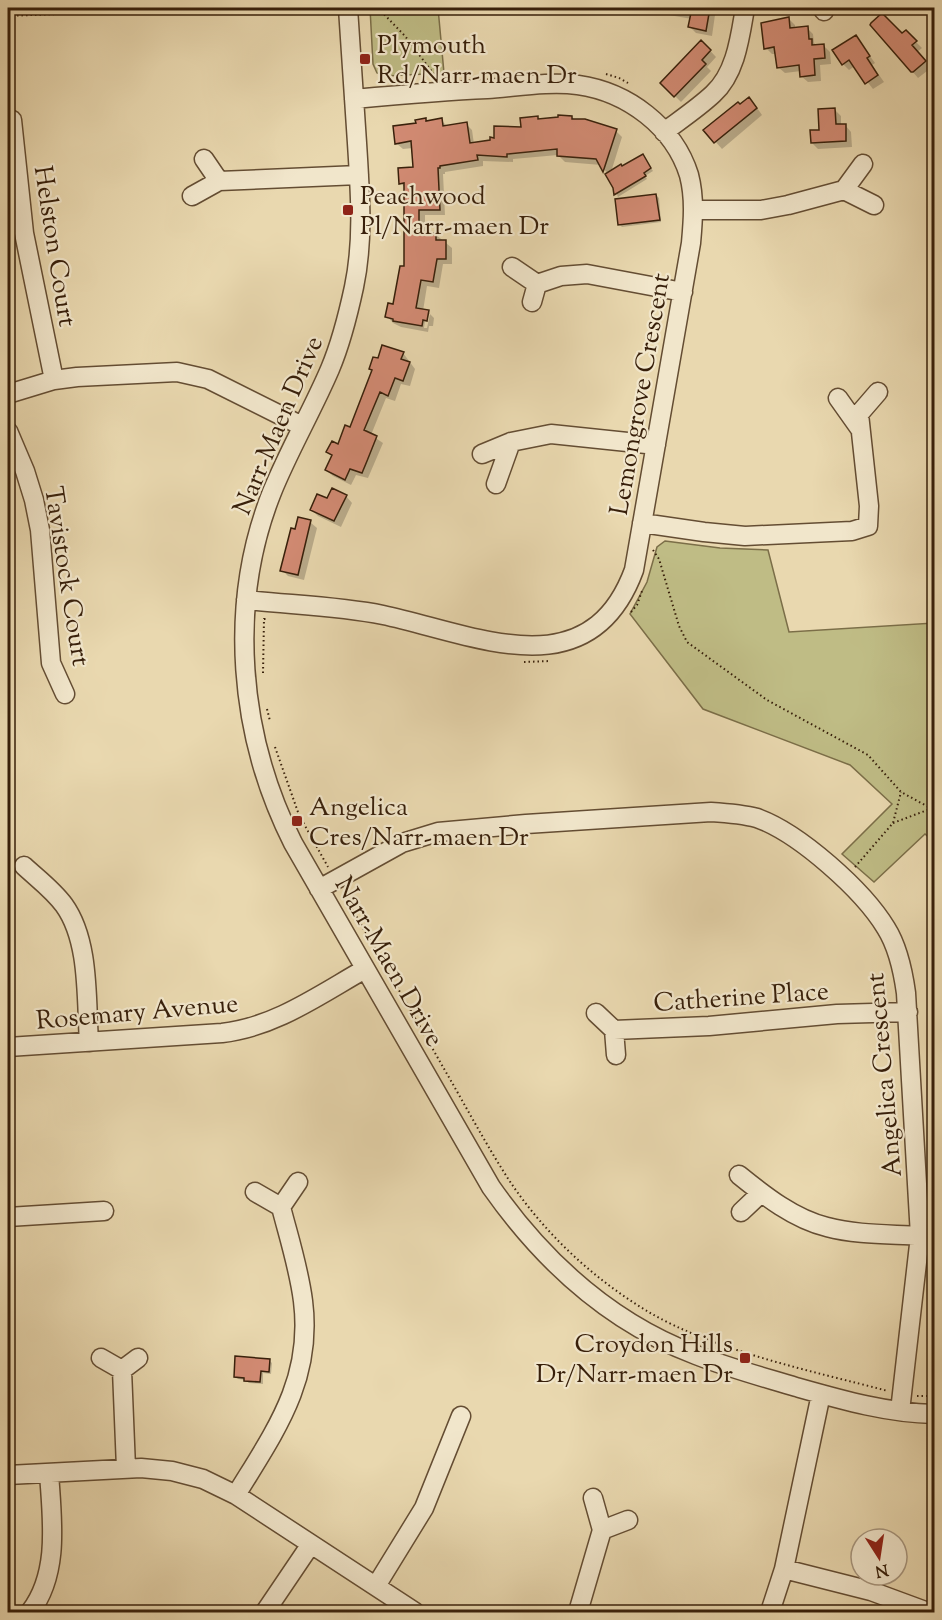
<svg xmlns="http://www.w3.org/2000/svg" width="942" height="1620" font-family="'Sorts Mill Goudy',serif">
<style>
.green{fill:#bfbc85;stroke:#7b6e48;stroke-width:1.5}
.shadow{fill:#0003;fill-rule:evenodd}
.building{fill:#d38b74;stroke:#371f0a;stroke-width:1.5}
.lines{fill:none;stroke-linecap:round;stroke-linejoin:round}
.minor-casing{stroke:#644d33;stroke-width:21}
.path{stroke:#371f0a;stroke-width:2;stroke-dasharray:1.5 3;stroke-linecap:butt}
.minor{stroke:#f1e6cb;stroke-width:18}
.poi-dot{fill:#8f2418;stroke:#f1e6cb;stroke-width:2}
.labels{text-anchor:middle;stroke-width:4.5;stroke-linejoin:round;paint-order:stroke}
.poi-label{font-size:26px;fill:#371f0a;stroke:#f1e6cb;text-anchor:start}
.street-label{font-size:26px;fill:#371f0a;stroke:#f1e6cb}
</style>
<rect width="100%" height="100%" fill="#e9d8af"/>
<filter id="stains"><feTurbulence type="fractalNoise" baseFrequency=".00333" numOctaves="4"/><feColorMatrix values="0 0 0 0 .2 0 0 0 0 .09 0 0 0 0 .02 0 0 0 .5 -.17"/></filter>
<radialGradient id="worn" r=".72"><stop offset=".6" stop-color="#630" stop-opacity="0"/><stop offset="1" stop-color="#630" stop-opacity=".3"/></radialGradient>
<!-- green -->
<path class="green" d="M370 8H438L444 73 386 76 377 73 373 64Z
M665 541 720 548 768 550 789 632 934 623V842L925 834 874 882 842 854 892 804 850 765 703 709 630 614 647 582 657 547Z"/>
<!-- shadow -->
<path class="shadow" d="M663 8H716L712 36 696 33 690 27 692 19 669 15Z
M895 8H934V9L898 11Z
M884 14 903 35 912 38 922 48 917 52 931 68 918 78 872 24Z
M789 19 795 25V29L807 28 813 34 814 43 817 46 823 45 830 52 831 64 820 65 821 81 808 82 801 76V71L785 73 778 67 777 54H772L766 48Z
M856 37 875 63 872 65 884 82 873 89 855 66 849 70 843 64Z
M702 42 716 57 707 67 711 71 681 102 662 83Z
M755 105 762 115 722 149 706 131 741 106Z
M834 109 841 116V125H845L851 132 852 147 818 149 812 143Z
M572 117 575 120 616 131 622 137 611 172 645 159 653 171 645 176 647 179 618 197 608 174 601 165 565 162 558 155 513 159V162L483 161V166L445 172V174H443L445 215H425V234H435L452 248V264H443L439 288 427 286 423 311 428 312 434 318 433 326H429L428 332 401 327 393 323 387 316 394 305 405 268V188L401 183 415 168 413 148 403 149 396 143 425 120 427 122 441 120 448 127 466 124 472 130 474 144 492 141 523 129 538 118 540 120ZM426 314H430L427 328H424Z
M656 195 659 198 661 222 622 227 619 224Z
M403 353 415 369 410 386 401 384 395 401 386 398 371 435 383 443 368 478 356 475 351 485 333 476 326 470 333 457 328 452 339 446 351 429 373 371 371 369 379 360Z
M346 496 352 503 341 527 318 516 312 510 328 500Z
M310 522 317 528 304 580 288 576 282 570 296 531Z
M269 1360 272 1363 271 1374 263 1373V1384L249 1383 245 1380 238 1379 235 1376Z"/>
<!-- building -->
<path class="building" d="M692 8H710L706 31 688 27Z
M882 13 902 33 906 30 917 41 912 45 926 61 913 72H911L870 25 871 23Z
M789 17 790 28 808 26 809 39H812V45L824 44 825 58 814 59 815 75 800 77 799 65 777 68 774 47 764 49 761 23Z
M856 35 870 56 867 58 878 75 865 84 849 60 842 65 832 50Z
M701 40 711 50 702 60 706 64 674 97 660 83Z
M749 97 757 108 714 143 703 130 738 102 740 104Z
M835 108 836 124H846V141L811 143 810 130H819L818 109Z
M558 115 572 116V119H585L617 129 603 172 596 159 557 156V149L507 154V157L477 155 478 160 440 166V168H438L440 210H419V232L436 233V240H446V259H437L433 282 421 280 416 308 429 310 427 321 423 320 422 326 393 321V319L385 317 388 303 393 304 400 266H404V183L399 184 398 168 413 167 411 141 395 144 393 126 416 123 415 120 426 118V121L442 118 443 126 467 122 470 143 490 140V137L494 138V126L521 127 520 118 538 116V119L558 117Z
M643 154 651 168 644 173 646 176 614 195 613 188 605 174 621 164 622 166Z
M656 194 660 220 618 225 615 199Z
M382 345 404 352 401 359 410 362 403 381 395 378 388 396 380 392 364 430 377 436 367 461 362 473 350 469 345 480 325 470 332 455 326 452 332 441 338 444 345 425 350 427 372 370 369 369 373 357 378 358Z
M332 488 347 495 334 521 310 510 317 494 327 498Z
M298 517 311 520 298 575 280 571 291 528 295 529Z
M235 1356 270 1359 269 1372 261 1371 260 1382 244 1381V1378L234 1377Z"/>
<g class="lines">
<!-- minor casing -->
<g class="minor-casing">
<path id="minor" d="M348 8C351 53 354 98 357 143 360 191 364 240 354 287 348 315 341 343 330 369 312 411 289 450 272 492 227 605 239 736 293 843L491 1187C543 1261 611 1323 696 1355 729 1368 763 1377 796 1387 842 1400 887 1413 934 1414
M822 8 824 11
M12 120 24 233 54 380
M664 132C680 120 698 108 713 94 736 73 740 37 745 8
M863 164 844 190 874 205
M219 181 359 175
M192 196 219 181 204 159
M694 210H761L788 205 844 190
M512 267 537 284 532 302
M537 284 561 276 587 274 683 292
M8 394 54 380 77 377 177 372 208 379 302 426
M838 398 860 429
M8 431 25 471 34 500 40 530 51 663 65 694
M482 454 511 442 551 434 656 445
M496 484 511 442
M642 523 704 532 745 536 852 531 868 526 869 506 859 414 878 392
M246 600C292 605 338 606 383 615 474 634 589 692 634 570L691 243C693 221 695 198 689 175 674 127 628 92 578 85 549 81 516 87 487 89 442 91 398 95 354 99
M24 866C38 879 53 890 64 905 90 941 86 999 89 1042
M319 889 402 843 438 832 526 824 711 812C727 813 742 814 757 818 799 833 863 890 886 928 898 947 903 971 906 993L920 1236 900 1411
M596 1013 614 1030 616 1055
M614 1030 709 1026 837 1014 908 1012
M8 1047 222 1033C275 1027 319 995 365 969
M739 1175C765 1196 794 1219 827 1227 857 1235 889 1234 920 1236
M255 1192 281 1207 298 1182
M741 1212 761 1193
M8 1217 104 1211
M101 1358 122 1370 138 1358
M122 1370 126 1468
M8 1475 141 1468 172 1471 203 1479 236 1495 415 1612
M236 1495C275 1431 313 1380 303 1301 299 1269 289 1238 281 1207
M593 1498 602 1530 628 1520
M784 1569 871 1591 928 1612
M376 1586 424 1508 461 1416
M30 1612C60 1573 52 1519 49 1473
M265 1612 311 1544
M578 1612 602 1530
M770 1612 784 1569 821 1394"/>
</g>
<!-- path -->
<path class="path" d="M378 8 405 36 436 77
M8 16 80 13 103 8
M8 30 14 72 11 105
M606 74 619 78 628 83
M653 550 659 559 679 626 687 642 767 700 868 755 901 792 934 810
M631 612 637 605 642 591
M524 662 551 661
M263 673 264 619H268
M267 709 270 721
M275 747 299 815 328 867
M893 823 930 809
M855 867 893 823 901 792
M343 893C376 951 410 1009 443 1067 464 1103 484 1141 507 1177 542 1231 592 1278 647 1311 714 1351 812 1371 888 1391
M917 1396H934"/>
<!-- minor -->
<use href="#minor" class="minor"/>
</g>
<!-- markers -->
<g class="poi-dot">
<rect x="359" y="53" width="12" height="12" rx="3"/>
<rect x="342" y="204" width="12" height="12" rx="3"/>
<rect x="291" y="815" width="12" height="12" rx="3"/>
<rect x="739" y="1352" width="12" height="12" rx="3"/>
</g>
<g class="labels">
<!-- poi labels -->
<g class="poi-label">
<text x="377" y="53">Plymouth<tspan x="377" dy="30">Rd/Narr-maen Dr</tspan></text>
<text x="360" y="204">Peachwood<tspan x="360" dy="30">Pl/Narr-maen Dr</tspan></text>
<text x="309" y="815">Angelica<tspan x="309" dy="30">Cres/Narr-maen Dr</tspan></text>
<text x="733" y="1352" text-anchor="end">Croydon Hills<tspan x="733" dy="30">Dr/Narr-maen Dr</tspan></text>
</g>
<!-- street labels -->
<g class="street-label">
<text transform="translate(56 246) rotate(81)" y="9">Helston Court</text>
<text transform="translate(639 394) rotate(-80)" y="9">Lemongrove Crescent</text>
<text transform="translate(277 425) rotate(-67)" y="9">Narr-Maen Drive</text>
<text transform="translate(68 576) rotate(81)" y="9">Tavistock Court</text>
<text transform="translate(390 961) rotate(60)" y="9">Narr-Maen Drive</text>
<text transform="translate(741 996) rotate(-4)" y="9">Catherine Place</text>
<text transform="translate(137 1011) rotate(-5)" y="9">Rosemary Avenue</text>
<text transform="translate(883 1075) rotate(-95)" y="9">Angelica Crescent</text>
</g>
</g>
<!-- margin -->
<rect width="942" height="1620" fill="none" stroke="#e9d8af" stroke-width="30"/>
<rect x="9" y="9" width="924" height="1602" fill="none" stroke="#371f0a" stroke-width="3"/>
<rect x="15" y="15" width="912" height="1590" fill="none" stroke="#371f0a" stroke-width="1.5"/>
<!-- north arrow -->
<g transform="translate(879 1557) rotate(168)"><circle r="28" fill="#f1e6cb" stroke="#a7967e" stroke-width="1.5"/>
<path d="M0-4.5L10 22L0 15L-10 22Z" fill="#8f2418"/>
<text y="-9" font-size="16" font-weight="bold" text-anchor="middle" fill="#371f0a">N</text>
</g>
<rect width="100%" height="100%" filter="url(#stains)"/>
<rect width="100%" height="100%" fill="url(#worn)"/>
</svg>
